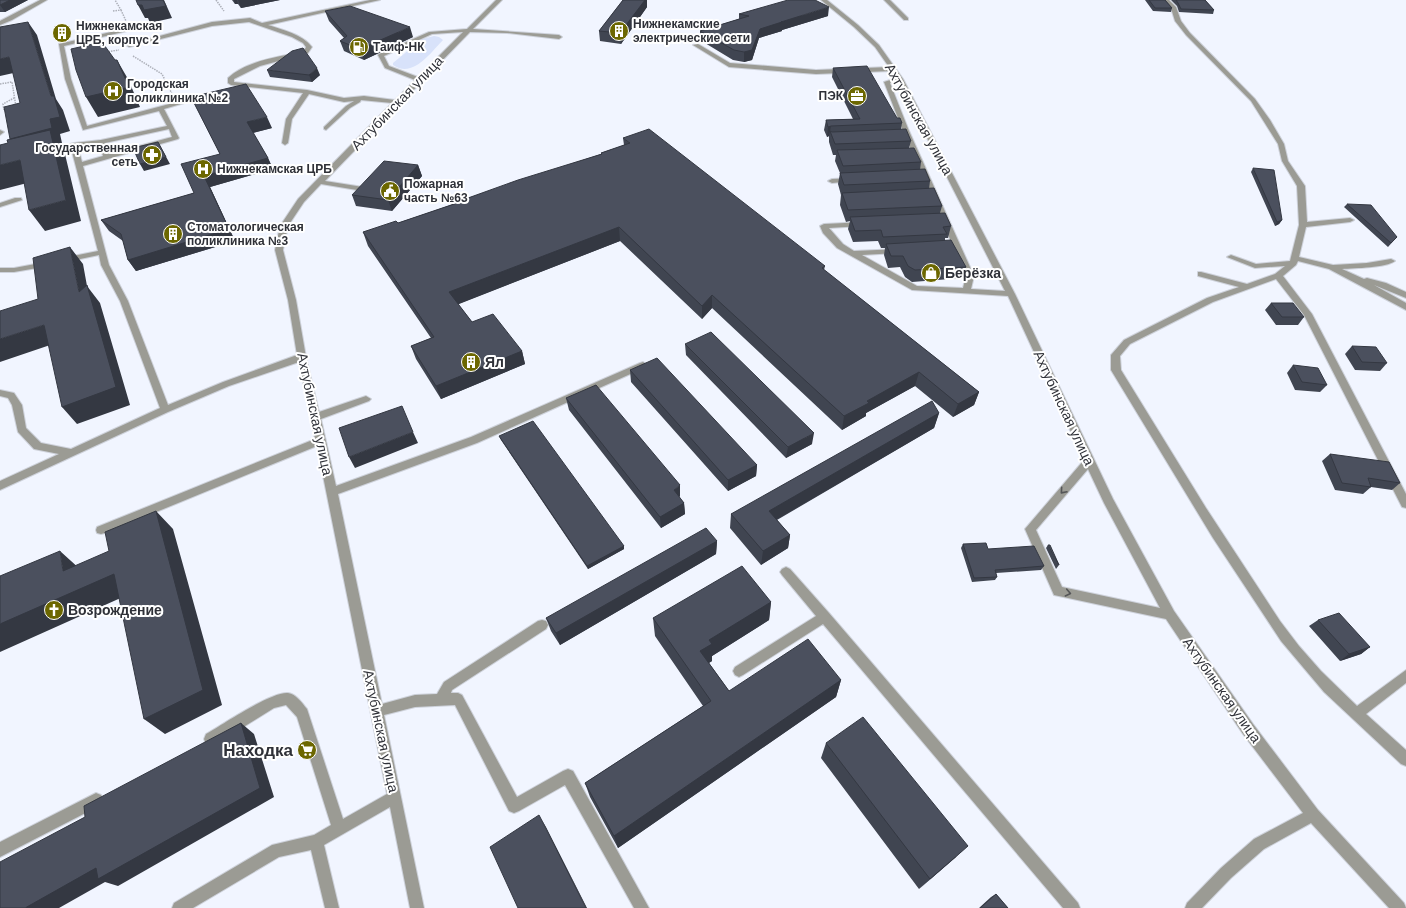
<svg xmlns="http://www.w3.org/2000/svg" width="1406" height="908" font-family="Helvetica,sans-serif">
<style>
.green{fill:#d8e2fa}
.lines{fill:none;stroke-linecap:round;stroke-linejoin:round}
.minor-casing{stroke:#ced2db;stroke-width:2}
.path{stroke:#adb0b9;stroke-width:1.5;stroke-dasharray:1.5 1;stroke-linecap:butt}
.minor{fill:#9b9b94;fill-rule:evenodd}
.wall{fill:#404551}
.shaded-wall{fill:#343842}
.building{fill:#4b505e;stroke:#343842}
.oneway{stroke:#555658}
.labels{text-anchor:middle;stroke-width:4;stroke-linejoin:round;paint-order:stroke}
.far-poi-label{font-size:12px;font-weight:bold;fill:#2f3138;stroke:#fff;text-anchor:start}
.street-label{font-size:14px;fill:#2f3138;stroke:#fff}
.poi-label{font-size:14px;font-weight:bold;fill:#2f3138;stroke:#fff;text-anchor:start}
.near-poi-label{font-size:17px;font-weight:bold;fill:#2f3138;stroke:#fff;text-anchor:end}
</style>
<rect width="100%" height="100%" fill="#f1f5ff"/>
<!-- green -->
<path class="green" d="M434 36 439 37 443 40C431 52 413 79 393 65V63L422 39Z"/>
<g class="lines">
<!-- minor casing -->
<g class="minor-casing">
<path id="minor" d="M40 0H47L12 20 0 25V21Z
M370 0H380L268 25C283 30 302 34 312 47L308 53 260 66 234 79V82L307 90 344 98 364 96 395 100 415 80 385 68 378 55 379 54 429 32 467 29 496 0H502L473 29 559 35 562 37 559 39 507 33 470 32 325 181 363 187V191L321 184 304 202 288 226 283 250 296 300 306 357 319 412 366 396 371 399 369 401 321 419 336 486 471 437 640 363 643 362 648 365 646 367 477 443 338 494 382 704 415 695 437 694 444 682 538 621 542 620 546 621 548 625 546 629 452 690 451 693H458L462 695 517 797 563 771 568 769 573 771 649 908H634L565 785 519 811 514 813 509 811 455 705 415 707 384 715 424 908H410L390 807 324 845 339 908H325L311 850 279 857 193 908H172L174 903 272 845 314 835 331 825 297 717 286 705 274 708 216 744 211 746 206 744 204 739 206 734C222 725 272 691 288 693 296 694 302 703 307 709L343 819 387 794 317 446 105 533 101 534 97 533 96 530 97 527 315 439 299 362 229 386 168 412 0 490V481L59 454 34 449 18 432 12 405 8 398 0 396V390L14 393 22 405 26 428 41 443 71 449 160 408 120 301 101 265 99 255 66 262 62 260 63 258 98 251 71 148 49 152 46 150 74 143 101 140 167 126 159 111 83 130 65 79 59 44 124 29 127 31 64 46 71 79 87 126 203 95 208 96 164 109 179 138 178 139 83 166 109 265 128 301 168 405 223 382 297 355 288 300 275 250 280 226 298 199 392 103 361 100 360 102 350 108 326 130 324 129V127L346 106 354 101 344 102 309 94 292 119 288 143 285 145 282 143 286 119 303 93 231 85 228 83V78C247 60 280 57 304 51L306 47 303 43 292 37 249 22 212 26 129 47 126 45 212 22 250 18 262 23ZM463 32 418 77 389 66 384 56 432 34ZM169 129 172 137 109 154 105 143ZM99 144 103 156 82 162 78 147Z
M821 0H827L858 25 879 45 903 79 1015 294 1113 499 1174 611 1253 724 1318 810 1404 903 1406 908H1389L1311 823 1264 849 1231 878 1202 908H1185L1187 903 1221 868 1254 839 1303 813 1243 734 1166 619 1054 595 1025 529 1084 460 1008 296 912 290 837 248 823 233 820 226 824 224 865 222 866 224 862 226 829 228 843 244 854 251 900 249 901 251 897 253 862 255 917 286 963 288 966 276 903 131 884 82 896 78 891 71 816 74 729 67 693 45 698 44 730 63 816 70 889 67 875 47 854 27ZM898 81 1005 291 971 289 974 276 909 131 890 83ZM1088 469 1104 503 1160 608 1062 587 1036 530Z
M884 0H890L908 18V20H904Z
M1163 0H1169L1176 7 1181 21 1190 33 1255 99 1270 120 1284 144 1288 161 1305 186 1307 222 1350 218 1354 220 1350 222 1306 227 1299 257 1333 265 1367 263 1391 259 1395 261C1386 268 1355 268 1342 269L1364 279 1367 278 1386 283 1406 292V298L1374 285 1406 303V310L1329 269 1298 261 1296 265 1283 276 1312 314 1406 494V508L1402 507 1304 315 1276 279 1213 302 1130 344 1120 356 1121 370 1206 508 1280 621 1299 646 1321 671 1357 706 1406 670V683L1366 714 1406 750V766L1401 764 1324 692 1281 641 1213 538 1111 370V355L1124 340 1207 298 1239 287 1198 276V272H1201L1247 284 1275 274 1285 266 1255 268 1227 257 1231 255 1256 264 1290 261 1299 225 1297 186 1282 161 1278 144 1251 101 1186 35 1175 21 1171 8Z
M0 130 4 132 0 135Z
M852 178 854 179V181L832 183 828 181 832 179Z
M15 198H21L22 200 0 207V203Z
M46 262 50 264 49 266 14 272H0V268H14Z
M786 567 790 569 829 613 1078 903 1080 908H1063L823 624 743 675 739 677 735 675 733 671 735 667 816 616 782 575 780 572 782 569Z
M96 793 101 795 103 800 101 805 0 857V842Z"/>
</g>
<!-- path -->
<path class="path" d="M216 0 224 11
M121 10 126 21
M113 11 121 10 115 0
M106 52 119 50
M133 56 162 74 172 94
M0 84 12 82 16 107
M4 110 3 104 14 98"/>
<!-- minor -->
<use href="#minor" class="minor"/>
</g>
<!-- wall -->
<path class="wall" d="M0 0H28L5 12H0Z
M232 0H280L241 8 238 4H235Z
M623 0H647V7L621 44 600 41 599 31Z
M1145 0H1165L1172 8 1171 12 1153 11Z
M1171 0H1205L1214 10 1213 14 1179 12 1177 6Z
M325 11 413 37 364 60 344 51 340 41 344 38 329 21Z
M739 14 828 16 782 30V31L759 38 752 60 744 62 733 60 700 40V31L739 19Z
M833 68 897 118 902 123 901 129 911 141 909 148 921 162 920 170 930 181 929 189 942 206 940 213 951 226 948 238H945V241L966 267 963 278 912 282 905 277 900 267 888 268 884 255 885 248H881L878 241 853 242 848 229 850 221 846 222 840 205 841 195 838 184 840 173 835 161 836 155H833L829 142V136L827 137 824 130 826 120 853 119 832 77Z
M267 70 320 75 312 82 270 77Z
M191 97 272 128 253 133 268 158 273 169 210 187 235 241 136 271 128 260 123 241 109 231 101 220 194 193 220 154Z
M623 138 825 266 824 270 979 392 974 405 953 417 915 386 866 413V416L842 430 712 308 702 319 620 241 458 304 472 322 522 351 525 364 441 399 416 359 411 346 431 338 368 246 363 232 398 223 468 199V198L601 154V153L624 145Z
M418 165 422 176 392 211 356 206 352 195Z
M1253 168 1282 220 1279 224 1275 226 1251 172Z
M1347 204 1397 237 1388 247 1344 207Z
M1271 303 1304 317 1298 325H1276L1265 310Z
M685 344 812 444 786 458 686 355Z
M1352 346 1387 363 1380 371 1355 370 1345 354Z
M1293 365 1327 385 1320 392 1295 390 1287 373Z
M630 370 757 465 756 476 728 491 631 382Z
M566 398 680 496 679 497 684 503 685 514 661 528 569 410Z
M939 413 934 428 777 520 790 535 788 548 761 565 730 528 731 514Z
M499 436 624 546V549L588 569 501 440Z
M1330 454 1400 483 1392 490 1371 487 1363 494 1335 490 1322 461Z
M717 541 716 554 560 645 551 631 546 618Z
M963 544 988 549 1044 566 1041 570 996 573 997 577 995 580 972 582 961 548Z
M1048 545 1059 565 1056 569 1046 548Z
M771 602 769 620 712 656V661L709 663 729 691 841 680 836 697 618 848 590 797 585 783 703 706 655 636 653 618Z
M1318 620 1370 647 1361 654 1340 661 1309 626Z
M826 743 956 857 919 889 821 758Z
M996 894 1008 908H979L991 897Z"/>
<!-- shaded-wall -->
<path class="shaded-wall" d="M10 0H28L5 12 0 5Z
M164 0 172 18 150 23 148 18H145L138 5Z
M234 0H237L238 4H235Z
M238 0H280L241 8Z
M645 0H647V7L621 44 620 33Z
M829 7 828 16 782 30V31L759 38 752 60 744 62V52L760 29 781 22Z
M28 22 37 35 56 99 63 110 70 131 60 134 62 143 59 144 64 150 81 221 45 231 29 210 66 200 10 139 50 119 51 96Z
M410 27 413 37 364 60 360 49Z
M9 57 18 72 0 76V59Z
M117 60 128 79 140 107 98 117 86 97Z
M317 68 320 75 312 82 309 75Z
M267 117 272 128 252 133 247 122Z
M831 126 829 136 827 137 828 127Z
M158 142 170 164 144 171 140 164Z
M268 158 273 169 210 187 235 241 136 271 128 260 229 229 204 176Z
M20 160 35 181 0 190V165Z
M418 165 422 176 392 211 388 200Z
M1282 220 1279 224 1275 226 1277 222Z
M619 227 620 241 454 306 449 292Z
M70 247 83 264 87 286 100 303 130 405 77 424 62 407 79 292Z
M712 295V308L702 319V306Z
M44 325 59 342 0 362V339Z
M522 351 525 364 441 399 436 386Z
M919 372 915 386 866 413V416L842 430 844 416 867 401Z
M979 392 974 405 953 417 958 404Z
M939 413 934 428 767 525 769 511Z
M413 432 418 443 355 468 349 457Z
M814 433 812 444 786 458 788 447Z
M757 465 756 476 728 491V480Z
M680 485V496L674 501V490Z
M684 503 685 514 661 528 660 517Z
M156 511 173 529 222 705 165 734 144 719Z
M790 535 788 548 761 565 763 551Z
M717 541 716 554 560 645 556 633Z
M624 546V549L588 569 587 566Z
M60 551 81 570 114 574 134 592 0 652V624L63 571Z
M771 602 769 620 712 656V661L700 668V651L709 640Z
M1370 647 1361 654 1340 661 1349 654Z
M841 680 836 697 618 848 614 836Z
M241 723 254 734 274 797 118 886 105 882 59 908H25Z
M539 815 546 827 587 908H586Z
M968 846 956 857 919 889 930 879Z"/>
<!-- building -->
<path class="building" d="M0 0H10L0 5Z
M136 0H163L166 6 144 10 142 5H138Z
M623 0H645L620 33 599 31Z
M788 0H815L829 7 781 22H782L760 29 752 50 744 52 734 50 700 31 749 16 739 14Z
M1149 0H1165L1172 8H1155Z
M1176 0H1205L1214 10 1181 9 1178 3Z
M350 6 410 27 360 49 340 41 347 36 325 11Z
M28 22 51 96H54L60 117 50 119 52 128 10 139 4 107 20 103 9 57 0 59V27Z
M102 42 115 60H117L129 87 86 97 76 70 71 49Z
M303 48 317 68 309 75 267 70 292 51Z
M867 66 897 118H900L902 123 831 126 828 127 826 120 860 119 833 68Z
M246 84 267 117 247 122 268 158 204 176 229 229 128 260 121 234 101 220 194 193 181 164 220 154 191 97Z
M649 129 825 266 822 268 979 392 958 404 919 372 867 401 869 403 844 416 712 295 702 306 619 227 449 292 472 322 493 314 522 351 436 386 411 346 434 337 363 232 396 221 398 223 469 199 468 198 518 180 602 154 601 153 630 143 623 138Z
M906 129 911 141 835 144 830 131 832 132Z
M50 130 66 200 29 210 20 160 0 165V145L8 143 7 140Z
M158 142 166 157 140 164 133 148Z
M914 148 921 162 843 166 837 150Z
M384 161 418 165 388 200 352 195Z
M1253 168 1274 170 1282 220 1277 222Z
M925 169 930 181 844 185 840 173Z
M934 188 942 206 848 210 842 193Z
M1347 204 1371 205 1397 237 1391 243Z
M945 213 951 226 943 227 947 234 883 237 881 230 855 231 850 217Z
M951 240 966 267 915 270 908 266 903 256H891L886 244Z
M70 247 79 292 87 285 116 387 62 407 44 325 0 339V311L38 299 33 258Z
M1271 303H1293L1304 317H1282Z
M711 332 814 433 788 447 685 344Z
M1352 346 1376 347 1387 363 1362 362Z
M657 358 757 465 728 480 630 370Z
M1293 365 1318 368 1327 385 1302 382Z
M596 385 680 485 674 490 684 503 660 517 566 398Z
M932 401 939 413 769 511 790 535 763 551 731 514Z
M402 406 413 432 349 457 339 428Z
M533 421 624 546 587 566 499 436Z
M1330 454 1389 462 1400 483 1368 478 1371 487 1342 483Z
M156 511 203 690 144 719 114 574 0 624V576L60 551 63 571 109 551 105 532Z
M706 528 717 541 556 633 546 618Z
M986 543 988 549 1034 546 1044 566 995 570 997 577 974 578 963 544Z
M1048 545H1050L1059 565Z
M742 566 771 602 709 640 712 644 700 651 729 691 808 639 841 680 614 836 585 783 711 701 653 618Z
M1339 613 1370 647 1349 654 1318 620Z
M863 717 968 846 930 879 826 743Z
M241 723 260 788 98 879 96 868 25 908H0V862L85 817 84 806Z
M539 815 586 908H518L490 847Z
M996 894 1008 908H980Z"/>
<!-- one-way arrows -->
<defs><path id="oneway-chevron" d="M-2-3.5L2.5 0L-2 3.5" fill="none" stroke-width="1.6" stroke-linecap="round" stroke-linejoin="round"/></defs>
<g class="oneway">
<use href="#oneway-chevron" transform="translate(1063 491) rotate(131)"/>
<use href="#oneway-chevron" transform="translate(1068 593) rotate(12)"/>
</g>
<!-- icons -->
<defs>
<g id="building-disc" transform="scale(1)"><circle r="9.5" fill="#6c6700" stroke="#fff"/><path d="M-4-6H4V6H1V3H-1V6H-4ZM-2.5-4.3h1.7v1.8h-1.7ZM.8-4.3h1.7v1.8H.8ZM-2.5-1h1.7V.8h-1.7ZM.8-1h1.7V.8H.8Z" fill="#fff"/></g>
<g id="fuel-disc" transform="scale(1)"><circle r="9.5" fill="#6c6700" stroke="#fff"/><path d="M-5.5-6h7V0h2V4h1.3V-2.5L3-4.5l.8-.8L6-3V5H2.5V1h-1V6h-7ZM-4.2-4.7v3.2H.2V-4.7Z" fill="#fff"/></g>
<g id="hospital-disc" transform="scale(1)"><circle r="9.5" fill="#6c6700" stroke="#fff"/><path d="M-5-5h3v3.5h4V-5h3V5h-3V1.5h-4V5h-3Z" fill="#fff"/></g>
<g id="office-disc" transform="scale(1)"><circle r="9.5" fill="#6c6700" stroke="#fff"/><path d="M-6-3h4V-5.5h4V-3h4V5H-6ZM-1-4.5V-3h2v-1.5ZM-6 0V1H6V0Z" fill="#fff"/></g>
<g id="pharmacy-disc" transform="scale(1)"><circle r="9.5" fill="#6c6700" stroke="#fff"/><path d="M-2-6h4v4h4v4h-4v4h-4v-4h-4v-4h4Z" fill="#fff"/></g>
<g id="civic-disc" transform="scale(1)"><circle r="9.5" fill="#6c6700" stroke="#fff"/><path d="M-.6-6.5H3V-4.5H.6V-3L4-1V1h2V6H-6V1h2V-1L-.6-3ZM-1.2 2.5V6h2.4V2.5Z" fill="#fff"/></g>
<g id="shop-disc" transform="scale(1)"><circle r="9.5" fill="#6c6700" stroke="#fff"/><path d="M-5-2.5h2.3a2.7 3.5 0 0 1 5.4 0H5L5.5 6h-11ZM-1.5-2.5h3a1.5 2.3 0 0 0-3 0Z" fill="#fff"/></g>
<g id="church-disc" transform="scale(1)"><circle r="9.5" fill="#6c6700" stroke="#fff"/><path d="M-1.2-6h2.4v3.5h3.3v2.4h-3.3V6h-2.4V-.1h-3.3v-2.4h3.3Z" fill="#fff"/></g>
<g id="supermarket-disc" transform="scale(1)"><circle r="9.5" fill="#6c6700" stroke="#fff"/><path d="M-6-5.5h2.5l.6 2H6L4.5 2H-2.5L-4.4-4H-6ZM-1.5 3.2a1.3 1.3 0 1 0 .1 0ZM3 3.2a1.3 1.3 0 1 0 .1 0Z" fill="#fff"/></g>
</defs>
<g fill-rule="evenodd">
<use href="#building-disc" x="619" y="31"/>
<use href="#building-disc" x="62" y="33"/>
<use href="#fuel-disc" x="359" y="47"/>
<use href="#hospital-disc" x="113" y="91"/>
<use href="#office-disc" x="857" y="96"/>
<use href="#pharmacy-disc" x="152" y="155"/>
<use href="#hospital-disc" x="203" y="169"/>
<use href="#civic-disc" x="390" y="191"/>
<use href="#building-disc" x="173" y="234"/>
<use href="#shop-disc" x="931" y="273"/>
<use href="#building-disc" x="471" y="362"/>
<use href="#church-disc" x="54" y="610"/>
<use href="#supermarket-disc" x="307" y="750"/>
</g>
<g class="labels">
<!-- far-poi labels -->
<g class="far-poi-label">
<text x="633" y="28">Нижнекамские<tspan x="633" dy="14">электрические сети</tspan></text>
<text x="76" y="30">Нижнекамская<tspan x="76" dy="14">ЦРБ, корпус 2</tspan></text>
<text x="373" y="51">Таиф-НК</text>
<text x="127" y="88">Городская<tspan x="127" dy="14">поликлиника №2</tspan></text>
<text x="843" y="100" text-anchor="end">ПЭК</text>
<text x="138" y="152" text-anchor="end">Государственная<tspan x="138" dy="14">сеть</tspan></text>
<text x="217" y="173">Нижнекамская ЦРБ</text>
<text x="404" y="188">Пожарная<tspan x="404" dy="14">часть №63</tspan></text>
<text x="187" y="231">Стоматологическая<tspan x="187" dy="14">поликлиника №3</tspan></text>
</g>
<!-- street labels -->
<g class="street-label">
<text transform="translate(397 103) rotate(-46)" y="5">Ахтубинская улица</text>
<text transform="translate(919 119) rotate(61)" y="5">Ахтубинская улица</text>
<text transform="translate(1064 408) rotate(65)" y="5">Ахтубинская улица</text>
<text transform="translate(315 414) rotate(78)" y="5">Ахтубинская улица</text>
<text transform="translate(1222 690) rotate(55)" y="5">Ахтубинская улица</text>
<text transform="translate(381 731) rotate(78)" y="5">Ахтубинская улица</text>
</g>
<!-- poi labels -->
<g class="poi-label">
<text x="945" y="278">Берёзка</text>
<text x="485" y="367">Ял</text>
<text x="68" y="615">Возрождение</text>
</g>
<!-- near-poi labels -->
<g class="near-poi-label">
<text x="293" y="756">Находка</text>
</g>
</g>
</svg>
